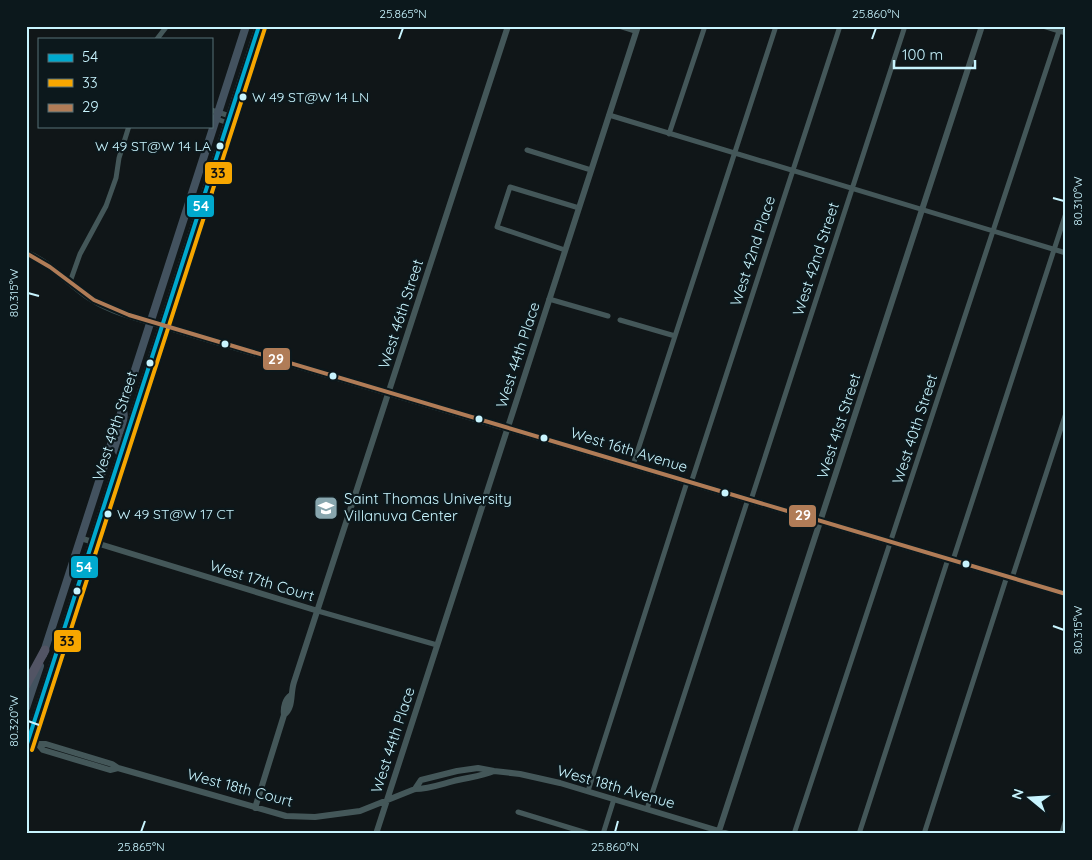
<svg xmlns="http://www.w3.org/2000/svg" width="1092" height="860" font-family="Quicksand,sans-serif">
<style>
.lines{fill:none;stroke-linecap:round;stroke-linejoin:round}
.minor{stroke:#445759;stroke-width:5}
.tertiary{stroke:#445759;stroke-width:6}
.secondary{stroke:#3f5254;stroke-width:7}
.primary{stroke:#43525f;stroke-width:8}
.motorway{stroke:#525464;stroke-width:9}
.bus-1-casing{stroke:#0c181c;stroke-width:8}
.bus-2-casing{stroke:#0c181c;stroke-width:8}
.bus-3-casing{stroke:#0c181c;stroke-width:8}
.bus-1{stroke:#00a9ce;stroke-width:4}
.bus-2{stroke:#f7a600;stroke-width:4}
.bus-3{stroke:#b07c57;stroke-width:4}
.ticks{fill:none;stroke:#c8f4fe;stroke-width:2}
.bus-dot{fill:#c8f4fe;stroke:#0c181c;stroke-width:2}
.labels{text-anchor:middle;stroke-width:4.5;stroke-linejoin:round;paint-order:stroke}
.bus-label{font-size:14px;fill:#c8f4fe;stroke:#0c181c;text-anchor:start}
.street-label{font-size:15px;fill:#c8f4fe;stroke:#0c181c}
.poi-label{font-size:15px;fill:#c8f4fe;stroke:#0c181c;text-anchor:start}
.line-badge{stroke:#0c181c;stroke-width:2}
.badge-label{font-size:14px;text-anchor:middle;font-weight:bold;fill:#fff}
.pale-badge-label{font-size:14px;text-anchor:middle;font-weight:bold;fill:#111}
.neatline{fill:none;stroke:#c8f4fe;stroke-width:2}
.ticks-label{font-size:12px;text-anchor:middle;fill:#c8f4fe}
</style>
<rect width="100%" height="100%" fill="#101618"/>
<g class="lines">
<!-- minor -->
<path class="minor" d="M1043 26 1066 33
M157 39 167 26
M211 110 230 116
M609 115 1066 253
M211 117 228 123
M669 134 705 26
M527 150 591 170
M565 250 497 227 510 187 579 208
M70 282 80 254 106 206 116 178 119 158 129 126
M549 299 608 316
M620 320 675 336
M633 465 776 26
M691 483 840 26
M751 500 905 26
M953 560 1066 213
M1012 578 1066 413
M318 611 437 645
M588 791 687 482
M647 809 748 499
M518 812 590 834
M603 834 614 799
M794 834 1059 31
M859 834 948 559
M924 834 1007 576"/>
<!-- tertiary -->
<path class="tertiary" d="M620 26 636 31
M80 538 318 611
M284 715C294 707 290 694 294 682L508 26
M26 741 38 744H46L112 764 118 768 286 816 315 817 360 811 415 789C430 789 444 783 458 780 471 777 482 776 494 771
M38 744 43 750 110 770 118 768
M415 789 421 780 457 771 478 768 494 771 520 774 560 783 729 834
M255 808 284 715C283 708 285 699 291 695
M376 834 638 26
M718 834 982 26
M1062 834 1066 821"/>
<!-- secondary -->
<path class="secondary" d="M26 253C50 263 66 281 87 296 104 308 124 314 144 320L1066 594"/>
<!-- primary -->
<path class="primary" d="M121 454C107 441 130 425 122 406
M43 655 246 26
M26 708 40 666
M26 748 259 26"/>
<!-- motorway -->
<path class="motorway" d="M26 685 45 650"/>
<!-- bus-1 casing -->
<g class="bus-1-casing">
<path id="bus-1" d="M26 747 259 26"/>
</g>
<!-- bus-2 casing -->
<g class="bus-2-casing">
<path id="bus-2" d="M32 750 265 28"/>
</g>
<!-- bus-3 casing -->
<g class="bus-3-casing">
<path id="bus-3" d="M26 253 50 267 94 300 129 315 1066 594"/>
</g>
<!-- bus-1 -->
<use href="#bus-1" class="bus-1"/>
<!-- bus-2 -->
<use href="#bus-2" class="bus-2"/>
<!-- bus-3 -->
<use href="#bus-3" class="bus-3"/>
</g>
<!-- ticks -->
<path class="ticks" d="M399 39 403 28M872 39 876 28M1053 198 1064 201M28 293 39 296M1053 626 1064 630M28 721 39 725M141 832 145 821M615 832 618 821"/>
<!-- icons -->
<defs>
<g id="school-square" transform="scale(1.25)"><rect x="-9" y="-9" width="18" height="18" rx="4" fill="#88a6ae" stroke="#0c181c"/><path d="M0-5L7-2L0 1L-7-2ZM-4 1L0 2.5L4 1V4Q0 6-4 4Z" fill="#fff"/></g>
</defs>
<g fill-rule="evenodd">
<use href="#school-square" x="326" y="508"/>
</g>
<!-- markers -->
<g class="bus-dot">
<circle cx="243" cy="97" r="4.5"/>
<circle cx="220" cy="146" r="4.5"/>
<circle cx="225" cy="344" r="4.5"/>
<circle cx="150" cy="363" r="4.5"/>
<circle cx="333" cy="376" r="4.5"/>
<circle cx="479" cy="419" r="4.5"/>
<circle cx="544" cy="438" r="4.5"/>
<circle cx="725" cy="493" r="4.5"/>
<circle cx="108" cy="514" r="4.5"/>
<circle cx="966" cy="564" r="4.5"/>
<circle cx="77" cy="591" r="4.5"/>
</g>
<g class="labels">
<!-- bus labels -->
<g class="bus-label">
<text x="252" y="102">W 49 ST@W 14 LN</text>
<text x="211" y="151" text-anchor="end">W 49 ST@W 14 LA</text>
<text x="117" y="519">W 49 ST@W 17 CT</text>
</g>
<!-- street labels -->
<g class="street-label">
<text transform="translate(753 251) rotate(-72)" y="5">West 42nd Place</text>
<text transform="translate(816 259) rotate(-72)" y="5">West 42nd Street</text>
<text transform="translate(401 314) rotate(-72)" y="5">West 46th Street</text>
<text transform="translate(518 355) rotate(-72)" y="5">West 44th Place</text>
<text transform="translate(115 426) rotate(-72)" y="5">West 49th Street</text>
<text transform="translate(839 426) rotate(-72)" y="5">West 41st Street</text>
<text transform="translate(915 429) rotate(-72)" y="5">West 40th Street</text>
<text transform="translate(629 450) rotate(17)" y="5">West 16th Avenue</text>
<text transform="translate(262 581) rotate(17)" y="5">West 17th Court</text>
<text transform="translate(393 740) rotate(-72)" y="5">West 44th Place</text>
<text transform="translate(616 787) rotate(16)" y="5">West 18th Avenue</text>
<text transform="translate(240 788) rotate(15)" y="5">West 18th Court</text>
</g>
<!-- poi labels -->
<g class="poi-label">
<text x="344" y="504">Saint Thomas University<tspan x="344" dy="17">Villanuva Center</tspan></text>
</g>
</g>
<g class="line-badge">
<rect x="204" y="161" width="29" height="24" rx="5" fill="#f7a600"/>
<rect x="186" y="194" width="29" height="24" rx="5" fill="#00a9ce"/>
<rect x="262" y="347" width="29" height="24" rx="5" fill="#b07c57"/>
<rect x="788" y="504" width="29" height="24" rx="5" fill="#b07c57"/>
<rect x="70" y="555" width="29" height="24" rx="5" fill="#00a9ce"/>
<rect x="53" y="629" width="29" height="24" rx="5" fill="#f7a600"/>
</g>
<g class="badge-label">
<text x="201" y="211">54</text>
<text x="276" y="364">29</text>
<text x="803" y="520">29</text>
<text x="84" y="572">54</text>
</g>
<g class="pale-badge-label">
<text x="218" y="178">33</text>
<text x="67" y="646">33</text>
</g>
<!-- border -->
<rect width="1092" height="860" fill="none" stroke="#0c181c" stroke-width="55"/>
<!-- legend -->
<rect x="38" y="38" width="175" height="90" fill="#0c181c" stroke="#577076"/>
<rect x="48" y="54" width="25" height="8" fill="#00a9ce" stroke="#577076"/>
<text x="82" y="62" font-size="15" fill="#c8f4fe">54</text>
<rect x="48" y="79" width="25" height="8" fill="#f7a600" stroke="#577076"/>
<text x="82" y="88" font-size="15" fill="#c8f4fe">33</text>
<rect x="48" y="104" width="25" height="8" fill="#b07c57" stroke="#577076"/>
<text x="82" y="112" font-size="15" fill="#c8f4fe">29</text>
<!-- north arrow -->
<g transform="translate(1030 798) rotate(288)" stroke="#0c181c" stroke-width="4" paint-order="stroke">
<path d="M0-4L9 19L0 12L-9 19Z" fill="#c8f4fe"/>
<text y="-8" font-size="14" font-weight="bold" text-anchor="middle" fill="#c8f4fe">N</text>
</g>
<!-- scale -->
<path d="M894 60v8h81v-8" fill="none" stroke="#c8f4fe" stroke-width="2.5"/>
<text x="902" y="60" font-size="15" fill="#c8f4fe" stroke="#0c181c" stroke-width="4" paint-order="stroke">100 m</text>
<rect x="28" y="28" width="1036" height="804" class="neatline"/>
<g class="ticks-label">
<text x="403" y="18">25.865°N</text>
<text x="876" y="18">25.860°N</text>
<text transform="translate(1078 201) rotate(-90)" y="4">80.310°W</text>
<text transform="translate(14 293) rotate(-90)" y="4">80.315°W</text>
<text transform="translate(1078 630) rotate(-90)" y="4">80.315°W</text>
<text transform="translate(14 721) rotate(-90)" y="4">80.320°W</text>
<text x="141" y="851">25.865°N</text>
<text x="615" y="851">25.860°N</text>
</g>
</svg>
